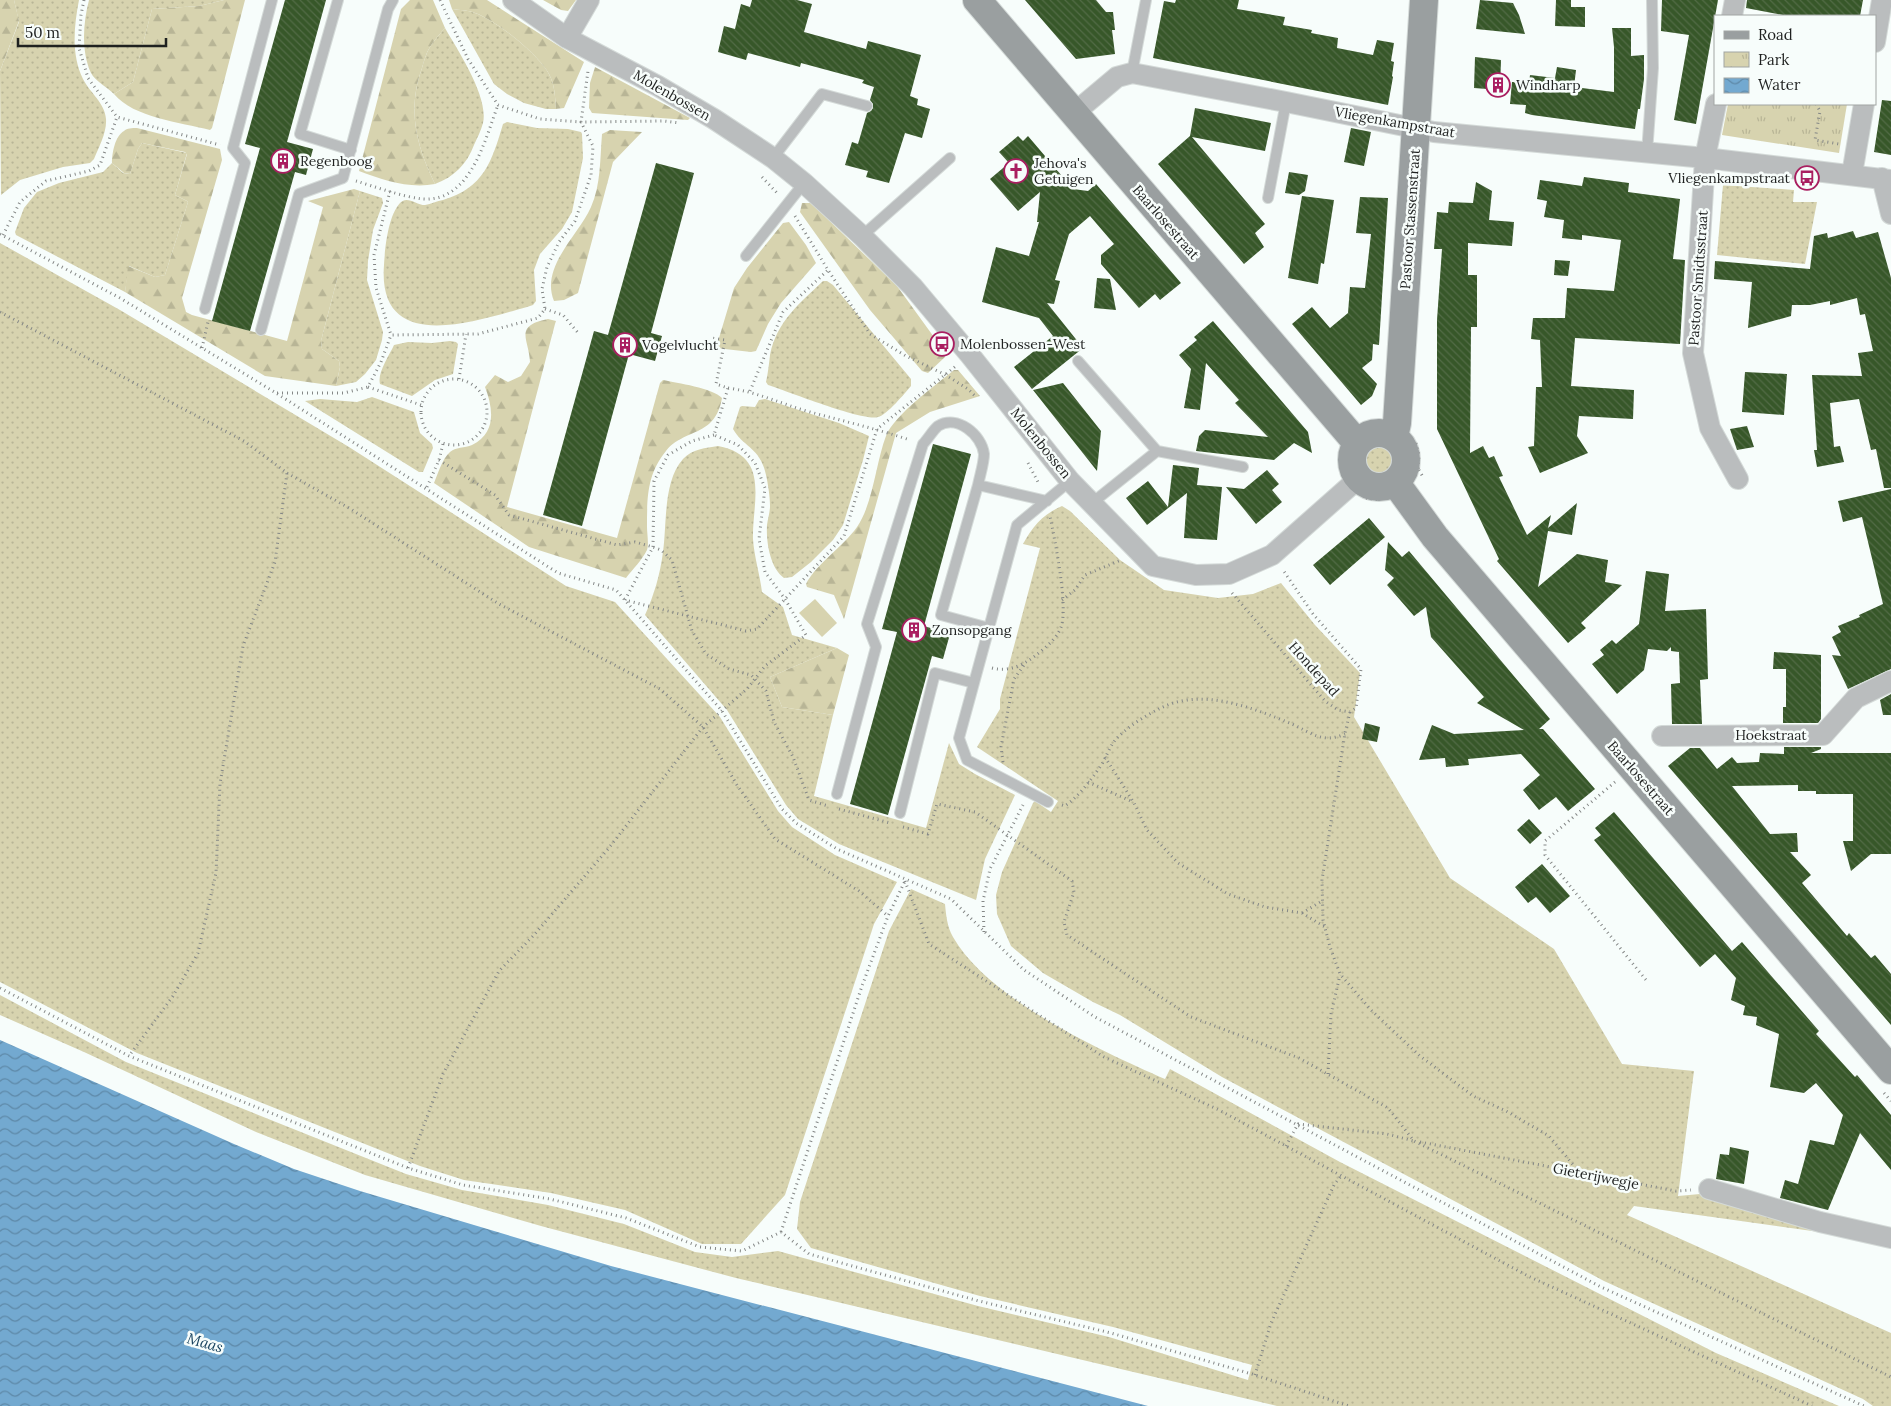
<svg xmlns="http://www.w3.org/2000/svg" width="1891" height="1406" font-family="Lora,serif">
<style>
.grass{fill:url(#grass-dots)}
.forest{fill:url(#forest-firs)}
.park{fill:url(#park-tufts)}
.pitch{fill:#d7d3af}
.water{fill:url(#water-waves)}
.building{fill:url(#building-back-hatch)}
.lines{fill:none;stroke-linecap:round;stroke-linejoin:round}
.lane-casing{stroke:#d4dad8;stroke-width:12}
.street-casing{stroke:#d4dad8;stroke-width:22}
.secondary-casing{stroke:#d4dad8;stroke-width:30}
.path{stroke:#848786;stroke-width:3;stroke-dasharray:1 4;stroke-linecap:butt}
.lane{stroke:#babdbe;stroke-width:10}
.street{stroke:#babdbe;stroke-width:20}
.secondary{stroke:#9a9fa0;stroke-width:28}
.labels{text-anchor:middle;stroke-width:5;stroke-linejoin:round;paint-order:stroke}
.poi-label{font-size:14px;fill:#1f2120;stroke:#f7fdfb;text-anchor:start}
.street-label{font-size:14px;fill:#1f2120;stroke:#f7fdfb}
.water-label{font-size:15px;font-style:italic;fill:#18425e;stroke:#f7fdfb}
</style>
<defs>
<pattern id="grass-dots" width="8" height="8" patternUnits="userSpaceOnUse" patternTransform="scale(1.25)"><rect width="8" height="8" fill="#d7d3af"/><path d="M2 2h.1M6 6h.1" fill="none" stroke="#b8b596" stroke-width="1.8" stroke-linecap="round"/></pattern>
<pattern id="forest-firs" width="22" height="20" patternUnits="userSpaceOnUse" patternTransform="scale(1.25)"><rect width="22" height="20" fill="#d7d3af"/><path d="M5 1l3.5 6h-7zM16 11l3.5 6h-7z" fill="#b8b596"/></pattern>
<pattern id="park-tufts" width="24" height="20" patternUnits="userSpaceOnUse" patternTransform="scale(1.25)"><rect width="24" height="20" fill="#d7d3af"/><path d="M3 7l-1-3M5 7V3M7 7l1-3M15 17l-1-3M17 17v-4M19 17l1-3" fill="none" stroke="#b8b596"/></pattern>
<pattern id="water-waves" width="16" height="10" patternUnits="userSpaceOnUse" patternTransform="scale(1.25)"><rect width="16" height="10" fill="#73a9d0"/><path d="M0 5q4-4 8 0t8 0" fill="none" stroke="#5e89a8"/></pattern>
<pattern id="building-back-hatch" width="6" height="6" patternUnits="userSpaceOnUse" patternTransform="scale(1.25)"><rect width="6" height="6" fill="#375729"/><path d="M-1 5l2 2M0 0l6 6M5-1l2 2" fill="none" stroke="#526b46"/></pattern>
</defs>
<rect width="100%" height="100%" fill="#f7fdfb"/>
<!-- grass -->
<path class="grass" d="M14 0H79C74 26 71 55 83 79 90 93 105 103 106 119 107 132 99 147 94 159L90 163 63 167 20 180 1 195 0 71 19 22Z
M89 0H224L199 6 152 9 133 82 114 94C108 88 95 81 91 73 81 51 83 23 89 0Z
M452 9C459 10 468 10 475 13 496 20 539 55 549 74 555 85 555 97 556 109H546L524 103 507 94 494 84Z
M445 28C458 51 489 97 483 123 481 131 477 138 474 145 467 164 454 177 435 184 416 145 407 110 422 68 424 61 426 53 430 47 434 40 440 34 445 28Z
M507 122 537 128 568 129 581 132 582 134 583 158 572 212 562 229 540 254 534 270 536 301 533 305 527 307C476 321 377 356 384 265 385 248 388 216 400 203 407 195 416 205 425 205 431 204 437 201 443 200 484 188 492 161 503 124Z
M142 143 187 153 175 195 187 201 188 202 165 275 155 277 129 266 125 292 16 235 15 232 24 208 37 192 59 183 103 172 112 163 123 173 130 174 138 149Z
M1723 185 1794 190 1793 202H1817L1805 264 1717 255Z
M360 191 382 198 383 203 373 230 368 261 367 280 383 332 382 340 376 360 365 374 356 382 336 386 340 367 339 361 322 349 321 341Z
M0 243 120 310 349 447 566 586 615 602 720 717 778 811 792 827 835 855 897 882 874 924 785 1195 741 1244H702L625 1210 551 1193 464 1180 420 1166 137 1053 0 982Z
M823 281H827L833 285 911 379V386C905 393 887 415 878 417 864 422 787 391 768 385L766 382C768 373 769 364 770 355 777 321 799 304 823 281Z
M450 341 456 342 458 344 453 374 435 380 412 396 380 384C377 373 389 356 394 345L408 342 432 343Z
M372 397 414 412 420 433 432 444 433 448 423 472H419L305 401 320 399 357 402Z
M765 399 839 423 869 436 863 460 843 525 833 540 811 562 792 577 784 578C770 568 766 542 767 525 768 518 770 512 770 506 770 496 768 484 766 475 760 447 744 448 733 429L740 407 742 406 755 407 759 400Z
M1365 459a14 14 0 1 1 28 0a14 14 0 1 1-28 0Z
M718 446C771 456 752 502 753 539 754 556 760 575 762 592L783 607 792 635 837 648 770 677 782 707 833 715 814 796 926 828 949 743 959 764 975 774 1015 795 985 859 976 900 839 844 798 819 786 805 727 710 645 615C654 595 660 575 663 552 667 524 663 481 683 459 692 449 706 448 718 446Z
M1062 506 1070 511 1120 560 1164 590 1218 598 1253 594 1281 583 1315 625 1360 673 1354 717 1450 878 1554 949 1622 1064 1694 1071 1678 1196 1711 1193 1891 1242 1634 1206 1627 1215 1891 1333V1406H1873L1863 1399 1604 1281 1222 1077 1120 1015 1093 1002 1043 973 1011 946 997 914 996 895 1002 872 1033 803 1035 801 1051 812 1058 801 977 747 1000 709V699L1040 548 1023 544C1033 526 1043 514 1062 506Z
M911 889 945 904C946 914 947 927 953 937 988 999 1101 1051 1165 1079L1170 1069 1340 1162 1716 1353 1839 1406H1277L736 1278 541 1226 365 1175 256 1132 84 1052 0 1015V995L126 1062 406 1174 462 1190 548 1205 624 1224 695 1252 732 1257 778 1251 978 1306 1109 1337 1248 1380 1252 1365 1113 1327 980 1296 811 1248 797 1229 800 1202 889 931Z"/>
<!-- forest -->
<path class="forest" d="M0 0H14L19 21 0 71Z
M224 0H245L212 128 210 130C180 122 134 118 114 94L133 82 152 9 199 6Z
M410 0H433L445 28C440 34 434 40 430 47 426 53 424 61 422 68 407 110 416 145 435 184 409 189 383 180 359 171L401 9Z
M449 0H487L584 62 564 108 556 109C555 97 555 85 549 74 539 55 496 20 475 13 468 10 459 10 452 9Z
M543 0H576L568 11 561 10Z
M595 67 690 118 688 120 592 113 589 108 590 83Z
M137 128 220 149 222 160 182 298 186 312 192 315 287 341 323 207 308 201 354 189 360 191 321 341 322 349 339 361 340 367 336 386 265 376 125 292 128 266 155 277 165 275 188 202 187 201 175 195 187 154 185 152 142 143 138 149 130 174 124 173 112 163C112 153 115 136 124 131 127 128 132 128 137 128Z
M610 130 642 132 613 162 578 293 564 300 554 301C540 267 578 236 591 207 601 185 600 158 602 134Z
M802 203H811L897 286 944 351 945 357 928 373 922 371 870 310 800 212Z
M789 222 806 245 816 263 781 303 768 324 756 351 751 352 716 348 734 288 747 268 783 223Z
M548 319 556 321 555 324 507 507 617 538 660 383 663 380C677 383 713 388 722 398 715 438 684 428 666 451 647 474 647 498 647 527 647 533 649 544 647 550 642 560 633 569 626 578L529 547 434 483C438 474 442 459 450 452 455 447 465 448 472 445 497 433 493 408 485 387L495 375 508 382 521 376 530 362C529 339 513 326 548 319Z
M954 370H958L980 396 930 412 896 433 844 619 834 595 807 587 806 584C816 564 843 547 857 527 873 504 876 462 886 436 894 415 936 385 954 370Z
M837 648 849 655 833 715 782 707 770 677Z"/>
<!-- park -->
<path class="park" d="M1728 104H1847L1839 153 1722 135Z"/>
<!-- pitch -->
<path class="pitch" d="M815 599 837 623 822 637 799 613Z"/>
<!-- water -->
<path class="water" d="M0 1040 234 1144 294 1169 360 1191 611 1266 1148 1406H0Z"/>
<!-- building -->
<path class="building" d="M285 0H326L287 142 313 149 306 175 295 172 250 331 212 321 260 148 245 144Z
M752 0H797L812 4 804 32 866 49 868 41 921 55 910 96 918 99 917 105 930 109 922 138 905 133 889 183 866 177 868 171 845 165 852 142 858 144 867 113 871 111 873 108V104L870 100 874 87 862 83 864 80 801 63 800 67 748 53 746 60 718 52 724 26 735 29 741 4 750 7Z
M1025 0H1096L1106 12H1113L1115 30H1112L1115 54 1076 59Z
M1176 0H1239L1237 9 1285 17 1283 25 1312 30 1311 33 1338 38 1337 48 1373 55 1377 40 1394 43 1391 61 1394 62 1392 76 1393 77 1388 105 1153 58 1164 1 1175 3Z
M1480 0 1513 3 1519 15 1525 34 1476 29Z
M1556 0H1571V7H1585V27L1555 26Z
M1662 0H1718L1696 124 1674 120 1689 35 1661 31Z
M1747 0H1863L1860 16H1788L1746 8Z
M1612 28H1631V56L1644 55V79L1640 109H1638L1635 129 1532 115 1525 113 1526 105 1510 104 1512 82 1529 83 1530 75 1555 78 1557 67 1576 70 1574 87 1614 92V47Z
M1475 57 1501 60 1500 90 1474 88Z
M1882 100 1891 101V155L1874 152Z
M1195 108 1271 123 1265 151 1192 137 1265 224 1255 233 1264 247 1244 264 1158 164 1190 136Z
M1351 128 1371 132 1364 166 1344 162Z
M1018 136 1023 141 1028 136 1073 189 1088 191 1096 184 1181 283 1160 300 1155 294 1139 308 1101 264V255L1114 244 1090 216 1069 234 1055 280 1060 281 1054 304 1047 303 1083 348 1032 389 1014 367 1053 336 1039 318 982 302 996 247 1029 256 1039 222H1037L1040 192 1018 211 990 179 1009 163 999 152Z
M656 163 694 173 651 333 662 336 655 361 629 354 582 526 543 515 594 331 608 335Z
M1289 172 1308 175 1305 191 1299 195 1285 193Z
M1584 177 1629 183 1628 192 1680 199 1673 259 1685 260 1680 344 1575 338 1571 386 1634 390 1633 419 1579 416 1577 436 1588 453 1540 473 1528 447 1534 446 1536 387H1542L1540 340 1531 339 1533 318H1565L1567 288 1614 291 1621 240 1582 235V240L1562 238 1564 220 1544 217 1547 201 1537 199 1540 180 1582 186Z
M1476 182 1492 191 1489 220 1514 222 1512 246 1468 243V275H1477V327H1471L1470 453 1483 446 1489 458 1494 456 1503 476 1499 477 1527 535 1551 515 1548 528 1577 503 1572 535 1548 531 1538 587 1577 554 1608 560 1605 582 1622 585 1581 623 1586 628 1568 643 1497 561 1499 559 1437 429V320L1442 249H1434L1437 212 1448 213 1449 202 1473 203Z
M1302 196 1334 200 1324 264 1321 263 1318 284 1288 278Z
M1360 197 1388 198 1379 345 1373 344 1372 360 1362 368 1377 384 1372 396 1361 405 1292 324 1312 307 1330 328 1348 313 1350 287 1365 288 1371 234 1356 233Z
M1853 231 1856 238 1878 232 1891 278V488H1884L1876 449 1871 450 1859 399 1830 403 1834 447 1840 446 1844 462 1817 467 1814 450H1817L1812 375 1862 376 1858 353 1873 351 1865 314 1860 315 1857 298 1830 305V301L1810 305H1792L1791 316 1748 328 1752 282 1714 279 1715 261 1810 269 1814 236 1827 233 1828 238Z
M1555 260 1570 261 1568 276 1554 275Z
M1097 278 1110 279 1116 310 1094 308Z
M1213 321 1308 432 1312 453 1294 443 1274 460 1196 451 1199 436 1205 430 1268 437 1235 403 1239 400 1206 363 1200 410 1184 408 1191 369 1179 355 1197 340 1194 337Z
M1745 372 1787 374 1784 415 1742 412Z
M1063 383 1101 431 1097 471 1033 390Z
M1747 426 1754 447 1737 450 1730 429Z
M933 444 971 454 924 626 950 634 943 659 932 656 888 815 850 804 897 632 882 629Z
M1173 465 1199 468 1197 485 1222 487 1217 540 1184 538 1187 493 1147 525 1126 498 1148 481 1168 507Z
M1267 470 1279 484 1272 490 1282 502 1256 524 1226 487 1244 489Z
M1891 489V669L1848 689 1832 655 1841 656 1832 637 1841 632 1838 626 1860 617 1859 615 1883 604 1862 517 1843 522 1838 501Z
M1369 518 1385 537 1330 585 1313 565Z
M1388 542 1402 557 1409 551 1550 719 1539 729H1543L1595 789 1568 811 1556 797 1539 810 1523 790 1540 775 1521 754 1468 759 1469 765 1446 767 1445 758 1419 760 1432 725 1454 734 1524 730 1477 703 1484 697 1431 637 1426 607 1414 616 1387 585 1394 578 1385 570Z
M1646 571 1669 574 1665 611 1706 609 1708 679 1700 680 1702 724H1672L1671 684 1680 683 1679 652 1671 651V647L1667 651 1648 649 1644 670 1617 694 1592 664 1604 655 1600 650 1612 640 1616 644 1639 624Z
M1774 652 1821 655V719L1818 723H1783V707H1786V669H1773Z
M1891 694V715H1883L1880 700Z
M1365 723 1380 727 1377 742 1362 739Z
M1784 747H1821V749L1811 753H1891V854H1871L1851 871 1843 841H1853V794H1816V791H1798V785L1732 786 1770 834 1797 833 1798 852H1790L1811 875 1802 883 1847 936 1849 933 1871 958 1875 955 1891 974V1025L1668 766 1690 748H1700L1717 769 1732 757 1737 763 1759 762 1760 753 1784 754Z
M1614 812 1732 951 1742 942 1819 1031 1816 1034 1855 1077 1857 1075 1891 1115V1170L1860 1133 1828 1210 1780 1198 1785 1180 1798 1184 1810 1140 1834 1145 1843 1115 1816 1083 1804 1093 1770 1087 1779 1034 1756 1025 1757 1017 1743 1015 1745 1006 1731 1000 1736 978 1715 954 1700 967 1594 840 1601 835 1595 828Z
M1529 819 1542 833 1530 844 1517 830Z
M1542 864 1570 896 1550 913 1536 897 1528 903 1515 887Z
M1730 1147 1749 1151 1744 1184 1716 1179 1720 1154 1729 1155Z"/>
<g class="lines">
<!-- lane casing -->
<g class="lane-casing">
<path id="lane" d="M338 0 300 134 351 150
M1132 73 1146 0
M1647 153 1653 68 1652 0
M773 158 822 94 867 106
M1268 198 1286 102
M862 236 950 158
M746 256 804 183
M205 309 245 163 233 148 272 0
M261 330 299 194 343 178 388 9 393 0
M1078 361 1157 451 1092 503
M1157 451 1243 467
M978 485 941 615 989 628
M837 794 876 647 867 624 923 444C928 439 933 430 938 426 957 414 982 435 984 454 984 463 980 475 978 485L1047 501
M1048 802 967 760 959 738 1017 525 1070 481
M900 813 935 673 974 683"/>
</g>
<!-- street casing -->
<g class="street-casing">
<path id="street" d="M513 0 567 38 658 86 714 119 773 158 804 183 862 236 913 287 970 355 1070 481 1153 566 1196 575 1229 574 1272 555 1359 478
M1732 16 1735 0
M567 38 589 0
M1875 42 1882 0
M1716 104 1705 158 1693 353 1710 428 1738 479
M1073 114 1117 77 1132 73 1286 102 1434 132 1705 158 1891 180
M1852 174 1864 104
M1882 178 1891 214
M1662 736 1823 735 1856 698 1891 681
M1709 1189 1820 1222 1891 1238"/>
</g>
<!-- secondary casing -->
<g class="secondary-casing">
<path id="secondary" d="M977 0 1357 443
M1352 460a27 27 0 1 1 54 0a27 27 0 1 1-54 0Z
M1394 437 1397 423 1424 0
M1395 482 1435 537 1891 1070"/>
</g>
<!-- path -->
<path class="path" d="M84 0 81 15 79 48 88 78 117 117 220 145
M440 0 468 59 498 105 540 119 581 122 664 121 680 123
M1816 104 1820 111 1815 140 1839 144
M762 177 778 194
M356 181C376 187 403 197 423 199 471 202 485 139 498 105
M390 191 374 255 376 288 391 335 478 334 538 318 545 309 542 289 547 267 559 242 575 221 591 175 593 146 581 122 588 71
M795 216 828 270 870 334 906 356 944 374 968 389 975 396
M0 234 120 298 276 393 558 573 616 590 722 711 782 809 796 823 837 849 951 899 1024 970 1095 1017 1601 1287 1864 1406
M3 235 20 202 46 181 89 171 100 165 117 117
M545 309 563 315 579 334
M0 312 244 441 287 473 275 562 243 646 220 784 216 873 198 953 173 996 129 1056
M202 348 208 322
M421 412a33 33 0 1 1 66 0a33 33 0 1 1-66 0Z
M459 379 466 334
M368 387 421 405
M728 388C758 392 781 404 810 412 843 421 877 429 910 440
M750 391 783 312 828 270
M277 393H344L368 387 381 362 391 335
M714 435 692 441 668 455 654 481 653 547 625 600 746 631 757 629 844 536 877 429 956 366
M1416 443 1419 455 1418 472
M439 460 495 495 509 515 617 545 635 542 653 547 661 550 672 560 692 631 706 654 729 669 751 675 766 691 774 722 793 757 809 800 828 806
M1028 463 1039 484
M1419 470 1423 477
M287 473 349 508 499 604 660 689 703 727 737 785 775 839 859 891 888 916
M427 487 439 460 443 444
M1366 498 1380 500
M1232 593 1325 701 1338 710 1350 712 1356 708 1361 669 1313 614 1283 570
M1062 600 1075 590 1085 575 1121 560
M992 668C1008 672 1022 666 1035 656 1045 648 1059 637 1062 624 1067 600 1055 541 1050 516
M1350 712 1345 733 1322 880 1323 920 1330 947 1340 974 1371 1010 1420 1056 1473 1096 1506 1111 1549 1136 1580 1173
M1105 757 1134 803 1147 830 1178 863 1228 894 1265 907 1302 913 1325 927
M1003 762 1001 747 1014 679 1024 665
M1088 782 1133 802
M1615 782 1545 841V855L1646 980
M1062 805 1065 806C1080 795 1091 780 1102 764 1107 755 1111 744 1117 738 1129 726 1146 715 1161 708 1202 687 1253 708 1292 724 1312 733 1322 744 1345 734
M839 809 890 823
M903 827 928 834 937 804 975 812 1072 881 1074 892 1064 922 1067 935 1191 1017 1299 1058 1388 1108 1414 1141 1891 1377
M905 881 929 944 1104 1057 1219 1110 1528 1276 1812 1406
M1302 913 1322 901
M984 932 983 901 990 869 1023 805
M0 988 129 1056 408 1168 463 1185 550 1199 626 1218 700 1247 742 1251 781 1232 809 1254 979 1301 1111 1333 1255 1375 1349 1406
M1328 1074 1331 1014 1340 975
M1884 1093 1891 1101
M1420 1142 1676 1191 1691 1190
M1286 1146 1298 1124 1387 1134 1414 1141
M408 1168 443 1074 499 971 534 935 608 849 703 727 747 689 765 666 806 635 785 599 765 572 759 539 765 488 755 463 738 445 714 435 728 388 716 384 725 340 711 338
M781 1232 862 986 888 916 905 881
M1255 1375 1271 1323 1334 1185 1341 1176"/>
<!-- lane -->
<use href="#lane" class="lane"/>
<!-- street -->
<use href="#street" class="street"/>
<!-- secondary -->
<use href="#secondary" class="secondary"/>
</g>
<!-- icons -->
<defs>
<g id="building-ring" transform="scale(1.25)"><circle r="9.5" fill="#f7fdfb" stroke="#a91e60" stroke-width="1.5"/><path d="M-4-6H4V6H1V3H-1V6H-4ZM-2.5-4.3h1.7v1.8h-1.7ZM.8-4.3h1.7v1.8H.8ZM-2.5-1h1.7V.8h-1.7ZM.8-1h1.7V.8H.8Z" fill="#a91e60"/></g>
<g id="church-ring" transform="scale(1.25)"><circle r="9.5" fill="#f7fdfb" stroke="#a91e60" stroke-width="1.5"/><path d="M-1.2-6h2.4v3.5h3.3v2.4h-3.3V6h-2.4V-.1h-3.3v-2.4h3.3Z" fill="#a91e60"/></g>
<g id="bus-ring" transform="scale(1.25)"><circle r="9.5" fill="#f7fdfb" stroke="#a91e60" stroke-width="1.5"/><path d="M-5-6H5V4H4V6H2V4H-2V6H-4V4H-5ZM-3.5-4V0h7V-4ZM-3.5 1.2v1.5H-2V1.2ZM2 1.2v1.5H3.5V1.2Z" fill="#a91e60"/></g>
</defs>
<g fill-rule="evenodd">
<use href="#building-ring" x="1498" y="85"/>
<use href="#building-ring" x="283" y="161"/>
<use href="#church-ring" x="1016" y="171"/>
<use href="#bus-ring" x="1807" y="178"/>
<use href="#bus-ring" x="942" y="344"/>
<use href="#building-ring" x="625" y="345"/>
<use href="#building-ring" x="914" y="630"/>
</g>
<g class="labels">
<!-- poi labels -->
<g class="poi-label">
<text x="1516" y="90">Windharp</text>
<text x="300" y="166">Regenboog</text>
<text x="1034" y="168">Jehova's<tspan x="1034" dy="16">Getuigen</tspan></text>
<text x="1790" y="183" text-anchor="end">Vliegenkampstraat</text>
<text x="960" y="349">Molenbossen-West</text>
<text x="642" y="350">Vogelvlucht</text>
<text x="932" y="635">Zonsopgang</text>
</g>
<!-- street labels -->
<g class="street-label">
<text transform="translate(672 95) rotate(30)" y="5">Molenbossen</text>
<text transform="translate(1395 122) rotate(10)" y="5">Vliegenkampstraat</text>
<text transform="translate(1410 219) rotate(-86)" y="5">Pastoor Stassenstraat</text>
<text transform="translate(1166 222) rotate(49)" y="5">Baarlosestraat</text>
<text transform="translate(1698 278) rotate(-86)" y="5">Pastoor Smidtsstraat</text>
<text transform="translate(1041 443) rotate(51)" y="5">Molenbossen</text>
<text transform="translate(1314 669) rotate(48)" y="5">Hondepad</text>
<text x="1771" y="740">Hoekstraat</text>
<text transform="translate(1641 778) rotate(49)" y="5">Baarlosestraat</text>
<text transform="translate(1596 1176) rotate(11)" y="5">Gieterijwegje</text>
</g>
<!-- water labels -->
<g class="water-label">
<text transform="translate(205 1343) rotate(16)" y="5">Maas</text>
</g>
</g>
<!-- legend -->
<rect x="1714" y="15" width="162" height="90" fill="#f7fdfb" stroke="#a1a5a3"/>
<rect x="1724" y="31" width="25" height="8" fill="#9a9fa0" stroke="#a1a5a3"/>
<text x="1758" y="40" font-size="15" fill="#1f2120">Road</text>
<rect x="1724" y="52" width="25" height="15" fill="url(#park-tufts)" stroke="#a1a5a3"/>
<text x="1758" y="65" font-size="15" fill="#1f2120">Park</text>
<rect x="1724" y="78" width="25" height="15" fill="url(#water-waves)" stroke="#a1a5a3"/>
<text x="1758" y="90" font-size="15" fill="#1f2120">Water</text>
<!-- scale -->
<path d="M18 38v8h148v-8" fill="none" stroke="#1f2120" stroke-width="2.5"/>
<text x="25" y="38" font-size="15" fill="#1f2120" stroke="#f7fdfb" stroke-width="4" paint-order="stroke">50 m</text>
</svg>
